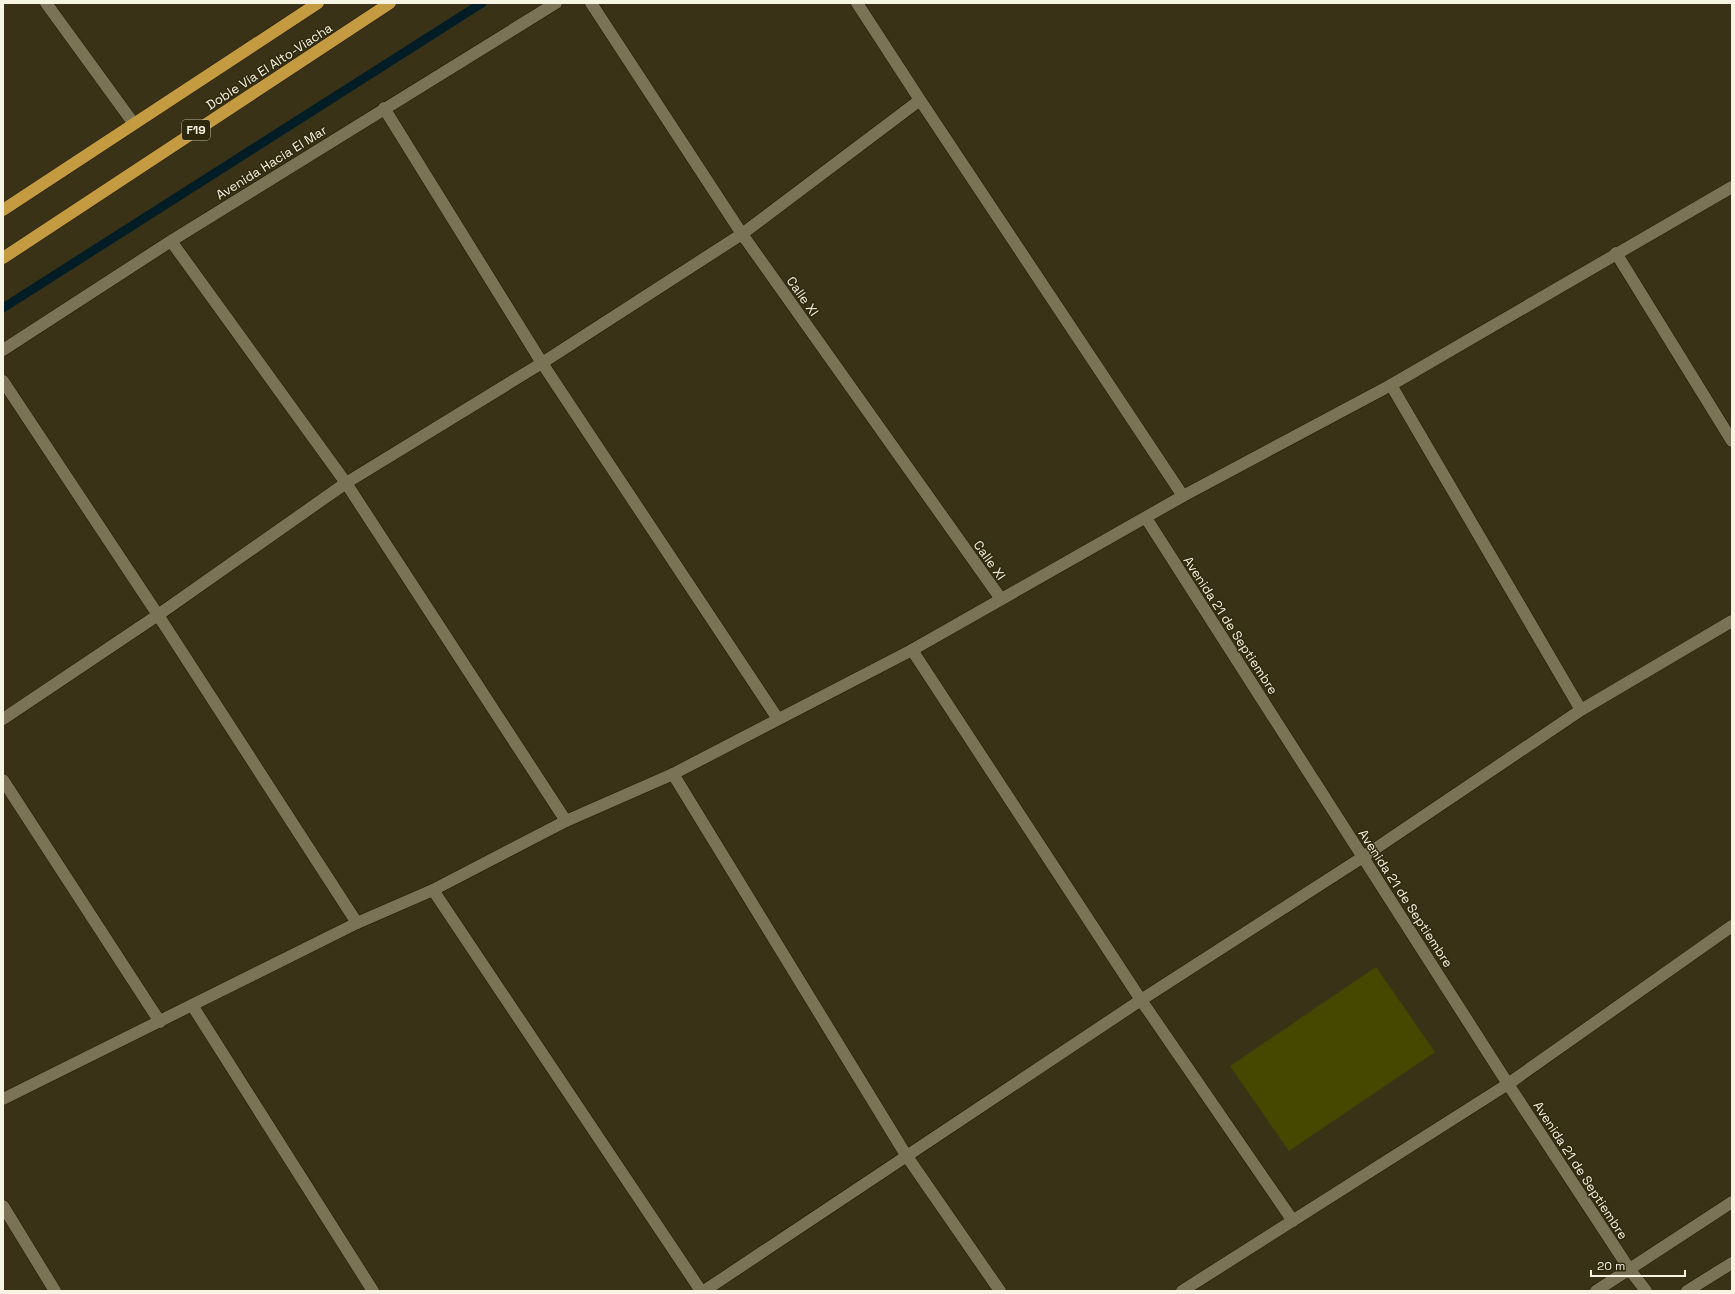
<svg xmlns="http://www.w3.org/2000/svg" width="1735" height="1294" font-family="'Space Grotesk',sans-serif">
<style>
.green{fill:#464800}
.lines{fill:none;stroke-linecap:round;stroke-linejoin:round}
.stream{stroke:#021d26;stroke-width:9}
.street-casing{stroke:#201901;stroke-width:13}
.secondary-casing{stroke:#201901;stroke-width:13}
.highway-casing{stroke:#201901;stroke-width:13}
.street{stroke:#7b7356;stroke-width:12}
.secondary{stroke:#7b7356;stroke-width:12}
.highway{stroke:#c59b41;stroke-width:12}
.labels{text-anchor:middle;stroke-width:3;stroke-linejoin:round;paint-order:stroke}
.shield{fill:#2e280d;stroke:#bbb7a4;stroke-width:1}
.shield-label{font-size:12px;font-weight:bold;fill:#f8f4e4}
.street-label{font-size:13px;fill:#f8f4e4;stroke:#2e280d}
</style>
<rect width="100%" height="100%" fill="#393217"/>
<!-- green -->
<path class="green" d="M1376 967 1435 1052 1289 1151 1230 1066Z"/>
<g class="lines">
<!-- stream -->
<path class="stream" d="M3 308 482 3"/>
<!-- street casing -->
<g class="street-casing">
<path id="street" d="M46 3 134 124
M591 3 742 234 1001 599
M857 3 920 100 1183 496
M384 108 542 363 778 719
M171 241 346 483 566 821
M1616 253 1732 441
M3 350 171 241 556 3
M3 381 158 615 357 923
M1391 385 1581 710
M1146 518 1508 1084 1630 1270 1646 1291
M912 650 1141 1000 1293 1221
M3 719 158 615 346 483 542 363 742 234 920 100
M673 774 906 1155 1000 1291
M3 780 160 1022
M433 890 701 1291
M192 1005 373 1291
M3 1206 55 1291
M704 1291 1141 1000 1363 857 1581 710 1732 621
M1182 1291 1508 1084 1732 926
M1596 1291 1732 1202
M1687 1291 1732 1263"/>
</g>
<!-- secondary casing -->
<g class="secondary-casing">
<path id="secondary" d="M3 1099 357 923 433 890 566 821 673 774 912 650 1183 496 1391 385 1732 187"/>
</g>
<!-- highway casing -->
<g class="highway-casing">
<path id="highway" d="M3 210 318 3
M3 258 390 3"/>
</g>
<!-- street -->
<use href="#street" class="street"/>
<!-- secondary -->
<use href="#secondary" class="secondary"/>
<!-- highway -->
<use href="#highway" class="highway"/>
</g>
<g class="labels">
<!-- shield labels -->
<rect class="shield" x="182" y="120" width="28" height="20" rx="3"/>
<g class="shield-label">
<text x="196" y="134">F19</text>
</g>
<!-- street labels -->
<g class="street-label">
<text transform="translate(269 66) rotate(-33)" y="5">Doble Vía El Alto-Viacha</text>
<text transform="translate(271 162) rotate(-32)" y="5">Avenida Hacia El Mar</text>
<text transform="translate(803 296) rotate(55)" y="5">Calle XI</text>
<text transform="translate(990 560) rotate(55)" y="5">Calle XI</text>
<text transform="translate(1231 625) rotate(57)" y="5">Avenida 21 de Septiembre</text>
<text transform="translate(1406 898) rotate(57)" y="5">Avenida 21 de Septiembre</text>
<text transform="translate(1581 1170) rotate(57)" y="5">Avenida 21 de Septiembre</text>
</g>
</g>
<!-- border -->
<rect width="1735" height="1294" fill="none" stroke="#f8f4e4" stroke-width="8"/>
<!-- scale -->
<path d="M1591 1270v6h94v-6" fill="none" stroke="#f8f4e4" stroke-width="2"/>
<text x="1597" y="1270" font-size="12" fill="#f8f4e4" stroke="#2e280d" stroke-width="3" paint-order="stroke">20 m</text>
</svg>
